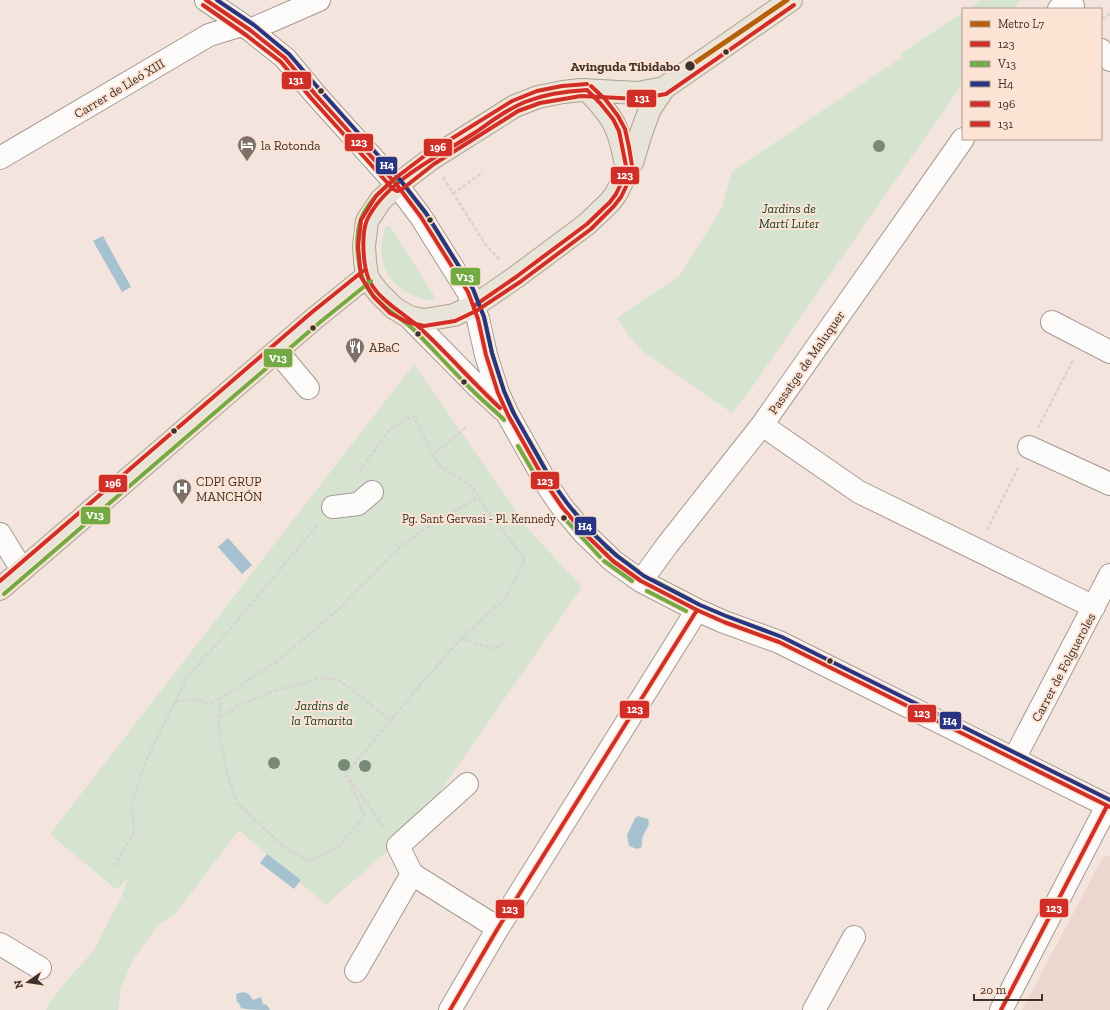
<svg xmlns="http://www.w3.org/2000/svg" width="1110" height="1010" font-family="'Zilla Slab',serif">
<style>
.education{fill:#ebd7cf}
.green{fill:#d6e3d1}
.water{fill:#a6c1d0}
.lines{fill:none;stroke-linecap:round;stroke-linejoin:round}
.minor-casing{stroke:#a59a93;stroke-width:24}
.major-casing{stroke:#aea391;stroke-width:24}
.path{stroke:#d8d3d1;stroke-width:2.5;stroke-dasharray:4 2;stroke-linecap:butt}
.minor{stroke:#fdfbfa;stroke-width:22}
.major{stroke:#e8e4da;stroke-width:22}
.bus-1-casing{stroke:#fce3d4;stroke-width:7}
.bus-2-casing{stroke:#fce3d4;stroke-width:7}
.bus-3-casing{stroke:#fce3d4;stroke-width:7}
.bus-4-casing{stroke:#fce3d4;stroke-width:7}
.bus-5-casing{stroke:#fce3d4;stroke-width:7}
.bus-1{stroke:#d02e26;stroke-width:4}
.bus-2{stroke:#74aa44;stroke-width:4}
.bus-3{stroke:#283583;stroke-width:4}
.bus-4{stroke:#d02e26;stroke-width:4}
.bus-5{stroke:#d02e26;stroke-width:4}
.metro-1-casing{stroke:#fce3d4;stroke-width:8}
.metro-1{stroke:#b2600b;stroke-width:5}
.tree{fill:#778a76}
.bus-dot{fill:#3e322a;stroke:#fce3d4;stroke-width:1.5}
.labels{text-anchor:middle;stroke-width:4;stroke-linejoin:round;paint-order:stroke}
.bus-label{font-size:12px;fill:#3e322a;stroke:#fce3d4;text-anchor:end}
.stop-label{font-size:13px;font-weight:bold;fill:#3e322a;stroke:#fce3d4;text-anchor:end}
.street-label{font-size:13px;fill:#3e322a;stroke:#fce3d4}
.poi-label{font-size:13px;fill:#3e322a;stroke:#fce3d4;text-anchor:start}
.park-label{font-size:13px;font-style:italic;fill:#113f22;stroke:#fce3d4}
.line-badge{stroke:#fce3d4;stroke-width:1.5}
.badge-label{font-size:11px;text-anchor:middle;font-weight:bold;fill:#fff}
</style>
<rect width="100%" height="100%" fill="#f3e5dd"/>
<!-- education -->
<path class="education" d="M1110 855V1010H1022L1103 857Z"/>
<!-- green -->
<path class="green" d="M981 0H1020L1014 9H968Z
M963 12V83L748 393 732 413 644 352 630 337 617 318 679 276 722 208 731 175 734 170 902 57 900 54Z
M386 225 390 226 435 297 433 301C393 295 371 266 386 225Z
M414 364 529 530 582 587 417 825 326 905 239 830 176 913 157 926 133 960 121 987 118 1010H46L50 1002 64 984 95 949 107 924 121 898 129 876 117 890 50 834Z"/>
<!-- water -->
<path class="water" d="M103 236 131 287 122 292 93 241Z
M228 538 252 565 242 574 218 547Z
M638 816 648 819 649 824C645 834 641 835 642 847L637 849 629 846 627 835 635 818Z
M267 854 301 880 294 889 260 863Z
M243 992 249 994 253 1000 261 997 263 1004 267 1005 270 1010C260 1010 250 1010 241 1008L239 1003 237 1002 236 994Z"/>
<g class="lines">
<!-- minor casing -->
<g class="minor-casing">
<path id="minor" d="M206 0 250 30 285 58 315 94 397 185 421 217 468 292 478 319 486 355 498 393 508 415 549 488 562 507 583 532 613 561 641 581 697 610 724 622 779 642 1110 807
M1059 9 1073 6
M250 30 319 0
M1101 50 1110 60
M0 158 209 35 242 25
M409 317 479 388 503 410
M1052 322 1110 352
M277 351 308 388
M762 425 859 492 1094 607
M1029 447 1110 484
M333 507 358 504 372 492
M0 534 22 570
M641 581 668 544 762 425 963 139
M1014 759 1110 575
M412 874 498 928
M0 944 40 968
M356 971 412 874 398 846 467 784
M450 1010 498 928 697 610
M814 1010 854 937
M1001 1010 1107 806"/>
</g>
<!-- major casing -->
<g class="major-casing">
<path id="major" d="M664 88 638 93 581 90 563 92 538 97 515 106 431 159 397 185 381 200 367 221 364 246 365 261 367 276 371 283 379 293 394 308 409 317 424 320 454 315 474 306 516 277 587 224 610 202 616 194 633 160 641 133 650 109 664 88 791 0
M587 90C616 119 620 131 627 171
M0 589 315 318 367 276"/>
</g>
<!-- path -->
<path class="path" d="M1102 19 1110 14
M443 177 485 244 500 260
M453 194 483 172
M1038 428 1074 358
M359 472 390 429 413 416 433 455 466 427
M987 530 1019 466
M462 639 496 649 507 641
M175 702 193 699 210 704 219 699
M220 717 237 706 268 693 320 678 337 679 357 693 391 721
M346 774 365 816 338 847 309 861 284 847 237 803 227 773 219 730 220 699 280 659 340 608 401 546 437 521 474 500 473 487
M346 774 426 678 461 639 507 596 525 559 486 510 473 487 440 466 433 455
M350 779 385 829
M114 866 134 832 132 805 145 763 187 677 226 634 319 523"/>
<!-- minor -->
<use href="#minor" class="minor"/>
<!-- major -->
<use href="#major" class="major"/>
<!-- bus-1 casing -->
<g class="bus-1-casing">
<path id="bus-1" d="M206 0 250 30 285 58 315 94 397 185 421 217 468 292 478 319 486 355 498 393 508 415 549 488 562 507 583 532 613 561 641 581 697 610 724 622 779 642 1110 807
M474 306 516 277 587 224 610 202 616 194 627 171 619 131 613 119 600 103 587 90C566 91 545 94 525 102 507 109 492 121 476 132 441 155 386 180 367 220 361 234 363 266 369 280 379 301 404 313 421 329 448 354 473 383 500 408
M450 1010 498 928 697 610
M1001 1010 1107 806"/>
</g>
<!-- bus-2 casing -->
<g class="bus-2-casing">
<path id="bus-2" d="M504 420C499 414 493 410 488 405 480 398 473 391 466 384 448 366 431 347 413 329 399 316 382 308 370 292 357 275 354 239 361 219 367 203 382 189 394 180L398 179 401 181 426 214 473 289 484 317 492 353 504 391 514 413
M529 440 548 474
M518 446 538 480
M574 511 608 549
M564 518 600 557
M611 551 638 571
M604 561 632 581
M653 580 691 600
M647 591 686 611
M4 594 319 323 371 281"/>
</g>
<!-- bus-3 casing -->
<g class="bus-3-casing">
<path id="bus-3" d="M217 0 254 25 289 54 320 90 401 181 426 213 473 289 484 317 492 353 504 391 513 412 554 485 567 503 587 528 617 556 644 576 700 605 726 616 782 637 1110 800"/>
</g>
<!-- bus-4 casing -->
<g class="bus-4-casing">
<path id="bus-4" d="M587 84 562 86 537 91 512 101 427 154 393 180 376 196 361 220 358 246 361 277 374 297 390 313 407 322 424 326 455 321 476 311 520 282 591 229 614 206 621 197 633 172 629 147 625 129 618 116 605 99 591 86
M0 581 311 313 363 271"/>
</g>
<!-- bus-5 casing -->
<g class="bus-5-casing">
<path id="bus-5" d="M203 5 246 35 281 62 311 98 393 189 397 191 401 190 434 164 518 111 540 103 581 96 638 99 666 94 794 5"/>
</g>
<!-- bus-1 -->
<use href="#bus-1" class="bus-1"/>
<!-- bus-2 -->
<use href="#bus-2" class="bus-2"/>
<!-- bus-3 -->
<use href="#bus-3" class="bus-3"/>
<!-- bus-4 -->
<use href="#bus-4" class="bus-4"/>
<!-- bus-5 -->
<use href="#bus-5" class="bus-5"/>
<!-- metro-1 casing -->
<g class="metro-1-casing">
<path id="metro-1" d="M690 66 787 0"/>
</g>
<!-- metro-1 -->
<use href="#metro-1" class="metro-1"/>
</g>
<!-- trees -->
<g class="tree">
<circle cx="879" cy="146" r="6"/>
<circle cx="274" cy="763" r="6"/>
<circle cx="344" cy="765" r="6"/>
<circle cx="365" cy="766" r="6"/>
</g>
<!-- icons -->
<defs>
<g id="hotel-pin" transform="scale(1)"><path d="M0 17L-7.5 6A9.5 9.5 0 1 1 7.5 6Z" fill="#7d7169" stroke="#fce3d4"/><path d="M-6-4.5h1.5V1H6V5H4.5V3h-9V5H-6ZM-4 0a1.8 1.8 0 1 1 3.6 0ZM.5 0V-2.5h3Q6-2.5 6 0Z" fill="#fff"/></g>
<g id="restaurant-pin" transform="scale(1)"><path d="M0 17L-7.5 6A9.5 9.5 0 1 1 7.5 6Z" fill="#7d7169" stroke="#fce3d4"/><path d="M-5-6h1v4h1v-4h1v4h1v-4h1v5L-1.5 .5V6h-2V.5L-5-1ZM5-6V6H3V1.5H1.5Q1.5-4 5-6Z" fill="#fff"/></g>
<g id="hospital-pin" transform="scale(1)"><path d="M0 17L-7.5 6A9.5 9.5 0 1 1 7.5 6Z" fill="#7d7169" stroke="#fce3d4"/><path d="M-5-5h3v3.5h4V-5h3V5h-3V1.5h-4V5h-3Z" fill="#fff"/></g>
</defs>
<g fill-rule="evenodd">
<use href="#hotel-pin" x="247" y="145"/>
<use href="#restaurant-pin" x="355" y="347"/>
<use href="#hospital-pin" x="182" y="488"/>
</g>
<!-- markers -->
<g class="bus-dot">
<circle cx="726" cy="52" r="3.5"/>
<circle cx="690" cy="66" r="5.5"/>
<circle cx="321" cy="91" r="3.5"/>
<circle cx="430" cy="220" r="3.5"/>
<circle cx="313" cy="328" r="3.5"/>
<circle cx="418" cy="334" r="3.5"/>
<circle cx="464" cy="382" r="3.5"/>
<circle cx="174" cy="431" r="3.5"/>
<circle cx="564" cy="518" r="3.5"/>
<circle cx="830" cy="661" r="3.5"/>
</g>
<g class="labels">
<!-- bus labels -->
<g class="bus-label">
<text x="556" y="523">Pg. Sant Gervasi - Pl. Kennedy</text>
</g>
<!-- stop labels -->
<g class="stop-label">
<text x="680" y="71">Avinguda Tibidabo</text>
</g>
<!-- street labels -->
<g class="street-label">
<text transform="translate(119 88) rotate(-31)" y="5">Carrer de Lleó XIII</text>
<text transform="translate(806 362) rotate(-55)" y="5">Passatge de Maluquer</text>
<text transform="translate(1063 667) rotate(-62)" y="5">Carrer de Folgueroles</text>
</g>
<!-- poi labels -->
<g class="poi-label">
<text x="261" y="150">la Rotonda</text>
<text x="369" y="352">ABaC</text>
<text x="196" y="486">CDPI GRUP<tspan x="196" dy="15">MANCHÓN</tspan></text>
</g>
<!-- park labels -->
<g class="park-label">
<text x="789" y="213">Jardins de<tspan x="789" dy="15">Martí Luter</tspan></text>
<text x="322" y="710">Jardins de<tspan x="322" dy="15">la Tamarita</tspan></text>
</g>
</g>
<g class="line-badge">
<rect x="281" y="71" width="31" height="19" rx="4" fill="#d02e26"/>
<rect x="626" y="89" width="31" height="19" rx="4" fill="#d02e26"/>
<rect x="344" y="133" width="30" height="19" rx="4" fill="#d02e26"/>
<rect x="423" y="138" width="30" height="19" rx="4" fill="#d02e26"/>
<rect x="375" y="156" width="23" height="19" rx="4" fill="#283583"/>
<rect x="610" y="166" width="30" height="19" rx="4" fill="#d02e26"/>
<rect x="450" y="267" width="31" height="19" rx="4" fill="#74aa44"/>
<rect x="263" y="348" width="30" height="20" rx="4" fill="#74aa44"/>
<rect x="530" y="471" width="30" height="19" rx="4" fill="#d02e26"/>
<rect x="98" y="474" width="30" height="19" rx="4" fill="#d02e26"/>
<rect x="80" y="506" width="31" height="19" rx="4" fill="#74aa44"/>
<rect x="574" y="516" width="23" height="20" rx="4" fill="#283583"/>
<rect x="619" y="700" width="31" height="19" rx="4" fill="#d02e26"/>
<rect x="907" y="704" width="30" height="19" rx="4" fill="#d02e26"/>
<rect x="939" y="711" width="23" height="19" rx="4" fill="#283583"/>
<rect x="1039" y="898" width="30" height="20" rx="4" fill="#d02e26"/>
<rect x="495" y="899" width="30" height="20" rx="4" fill="#d02e26"/>
</g>
<g class="badge-label">
<text x="296" y="84">131</text>
<text x="642" y="102">131</text>
<text x="359" y="146">123</text>
<text x="438" y="151">196</text>
<text x="387" y="169">H4</text>
<text x="625" y="179">123</text>
<text x="465" y="281">V13</text>
<text x="278" y="362">V13</text>
<text x="545" y="485">123</text>
<text x="113" y="487">196</text>
<text x="95" y="519">V13</text>
<text x="585" y="530">H4</text>
<text x="635" y="713">123</text>
<text x="922" y="717">123</text>
<text x="950" y="725">H4</text>
<text x="1054" y="912">123</text>
<text x="510" y="913">123</text>
</g>
<!-- legend -->
<rect x="962" y="8" width="140" height="132" fill="#fce3d4" stroke="#b09c90"/>
<rect x="970" y="21" width="20" height="6" fill="#b2600b" stroke="#b09c90"/>
<text x="998" y="28" font-size="12" fill="#3e322a">Metro L7</text>
<rect x="970" y="41" width="20" height="6" fill="#d02e26" stroke="#b09c90"/>
<text x="998" y="48" font-size="12" fill="#3e322a">123</text>
<rect x="970" y="61" width="20" height="6" fill="#74aa44" stroke="#b09c90"/>
<text x="998" y="68" font-size="12" fill="#3e322a">V13</text>
<rect x="970" y="81" width="20" height="6" fill="#283583" stroke="#b09c90"/>
<text x="998" y="88" font-size="12" fill="#3e322a">H4</text>
<rect x="970" y="101" width="20" height="6" fill="#d02e26" stroke="#b09c90"/>
<text x="998" y="108" font-size="12" fill="#3e322a">196</text>
<rect x="970" y="121" width="20" height="6" fill="#d02e26" stroke="#b09c90"/>
<text x="998" y="128" font-size="12" fill="#3e322a">131</text>
<!-- north arrow -->
<g transform="translate(28 982) rotate(257)" stroke="#fce3d4" stroke-width="3" paint-order="stroke">
<path d="M0-3L7 15L0 10L-7 15Z" fill="#3e322a"/>
<text y="-6" font-size="11" font-weight="bold" text-anchor="middle" fill="#3e322a">N</text>
</g>
<!-- scale -->
<path d="M974 994v6h68v-6" fill="none" stroke="#3e322a" stroke-width="2"/>
<text x="980" y="994" font-size="12" fill="#3e322a" stroke="#fce3d4" stroke-width="3" paint-order="stroke">20 m</text>
</svg>
